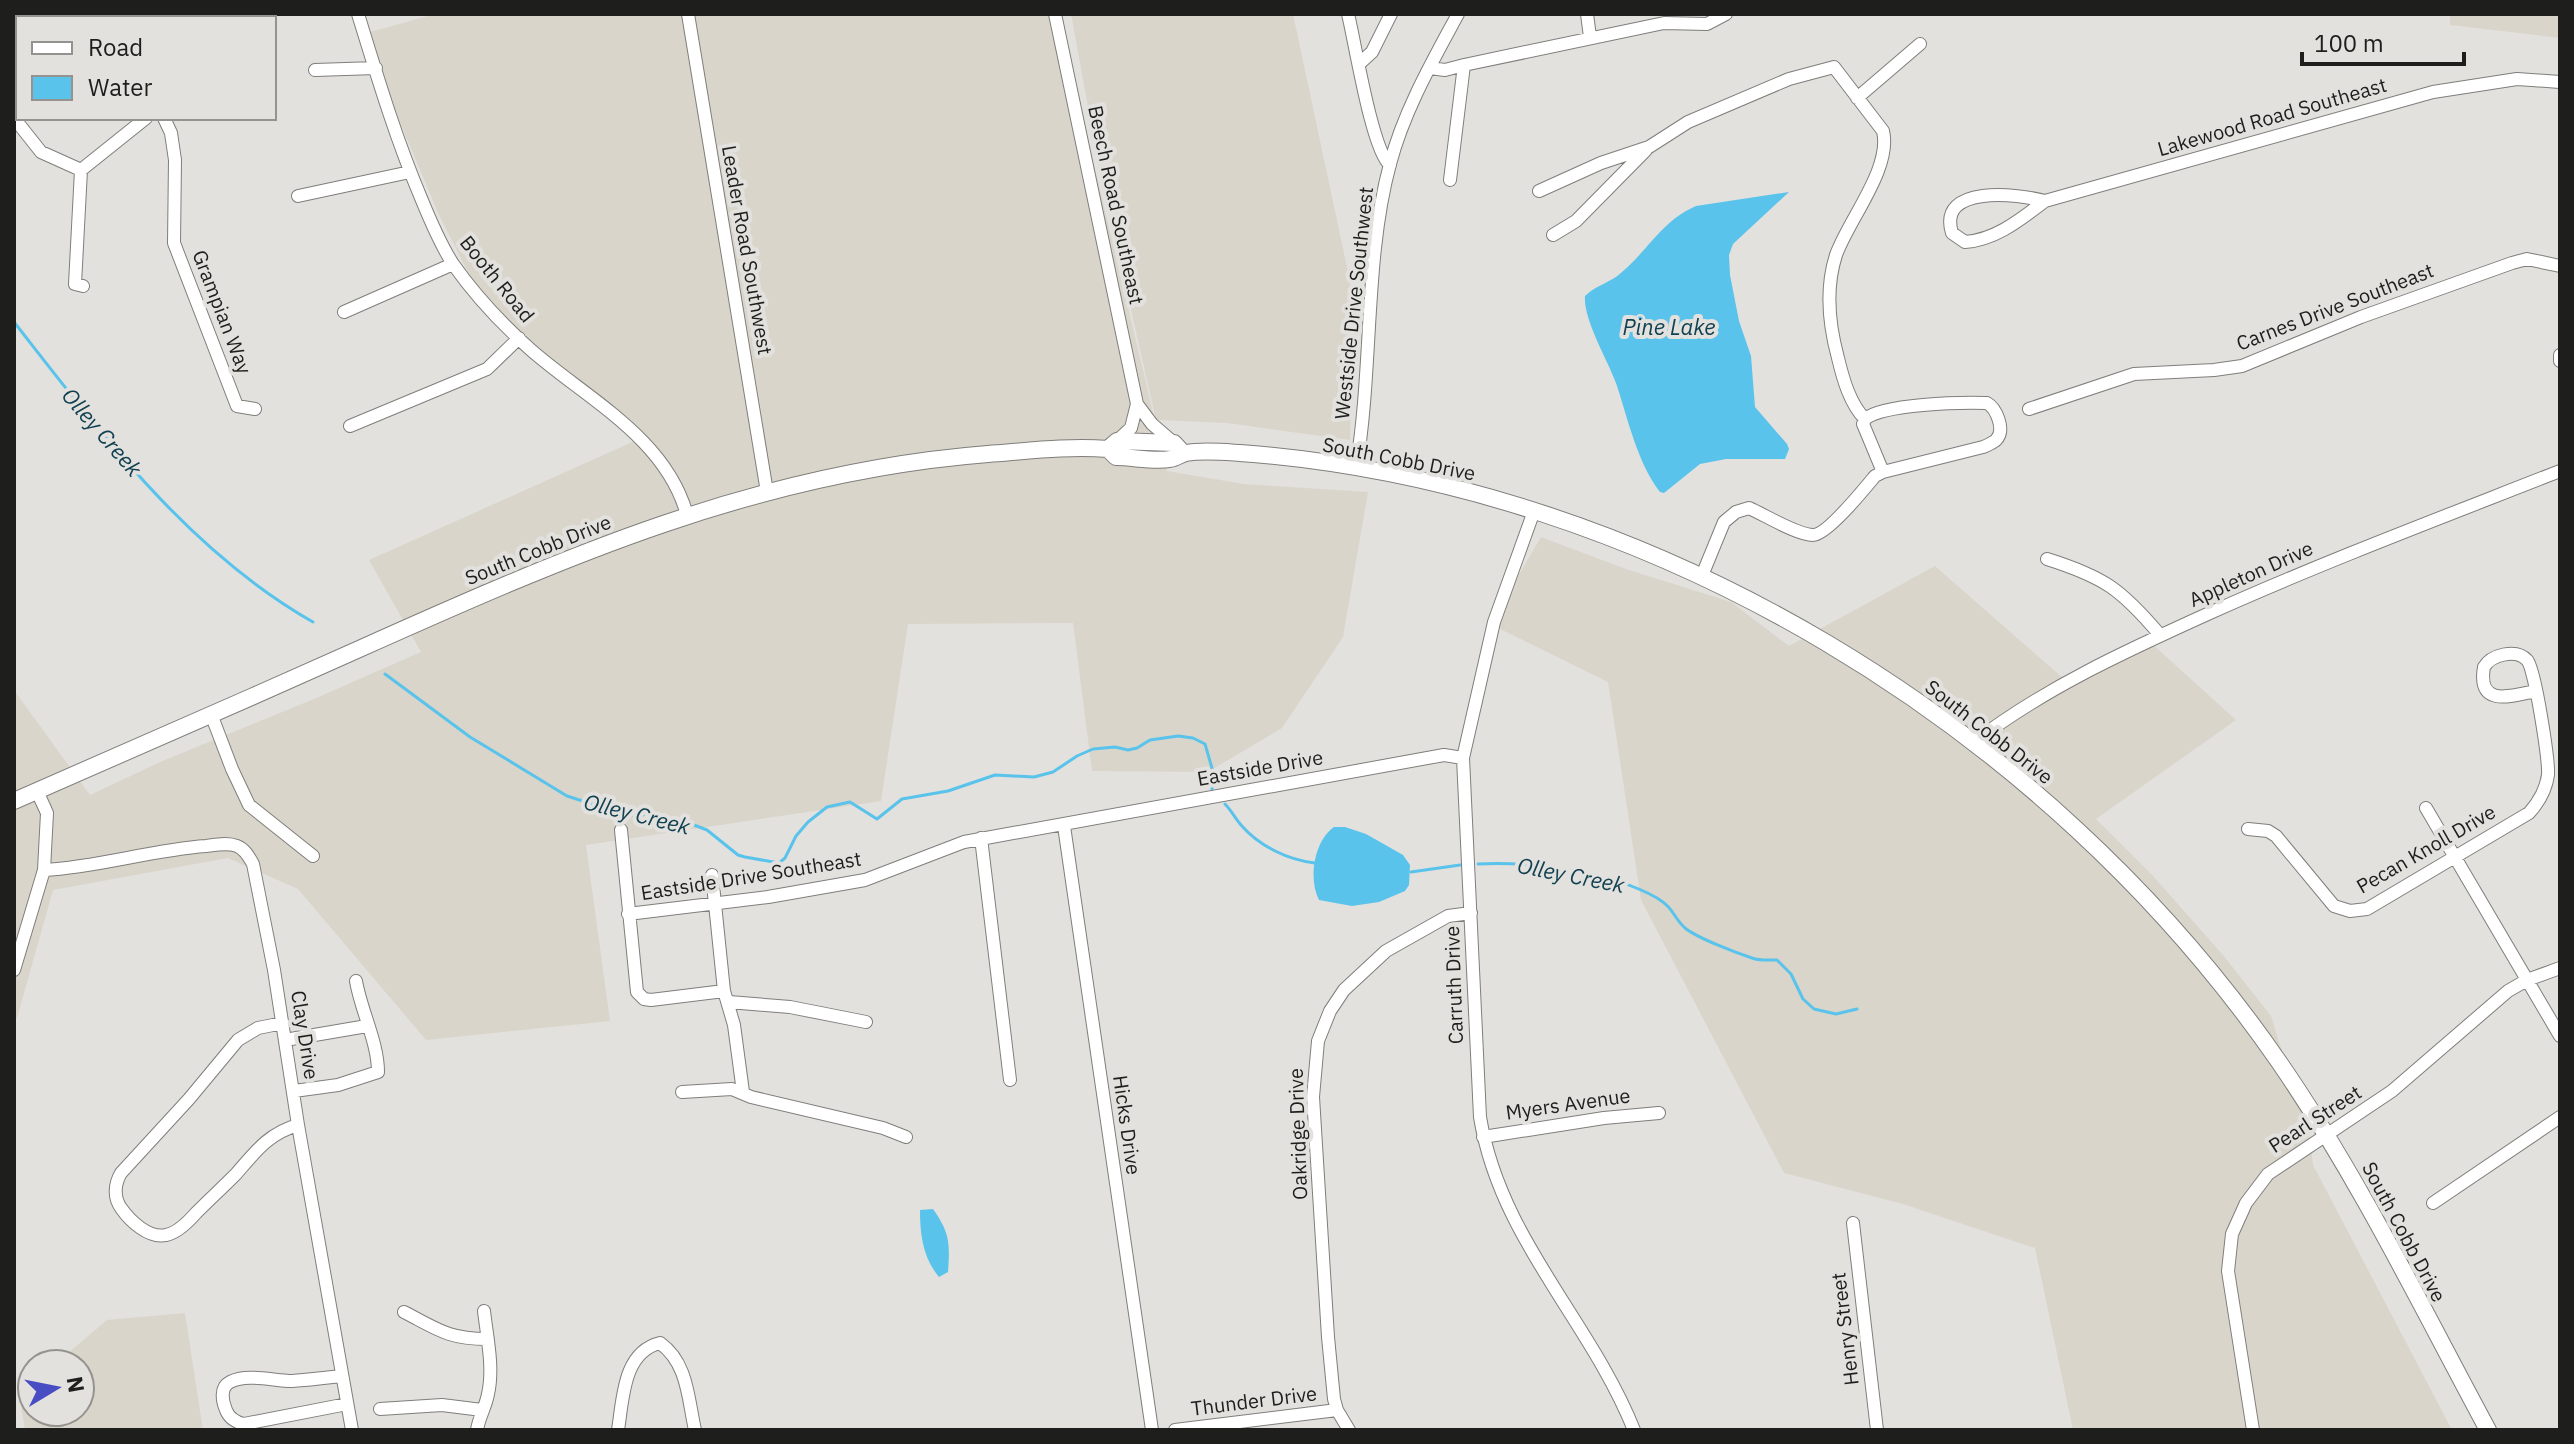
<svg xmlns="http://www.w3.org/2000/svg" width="2574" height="1444" font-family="'IBM Plex Sans',sans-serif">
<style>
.built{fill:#d9d5cb}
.water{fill:#59c3eb}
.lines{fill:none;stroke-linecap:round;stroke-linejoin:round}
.stream{stroke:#59c3eb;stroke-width:3}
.minor-casing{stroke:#7f7e7b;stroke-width:14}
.major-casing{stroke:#7f7e7b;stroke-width:18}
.minor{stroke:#fff;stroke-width:12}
.major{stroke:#fff;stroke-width:16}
.labels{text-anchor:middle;stroke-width:8;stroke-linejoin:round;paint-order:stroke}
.street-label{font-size:20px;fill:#1e1e1c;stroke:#e2e1de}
.water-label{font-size:22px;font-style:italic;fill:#114051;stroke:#e2e1de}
</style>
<rect width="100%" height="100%" fill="#e2e1de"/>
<!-- built -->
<path class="built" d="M435 14H1062L1083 118 1167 471 1244 484 1368 492 1343 637 1282 728 1208 772 1092 771 1073 623 908 624 881 801 586 845 610 1021 426 1040 298 889 228 858 53 890 17 1018 14 1020V690L90 795 160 762 314 699 421 652 369 560 637 440 533 343 483 302 439 215 363 34Z
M1071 14H1293L1354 300 1350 440 1227 423 1156 420 1102 183Z
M2450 14H2560V38L2450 25Z
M1541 537 1626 569 1731 602 1789 646 1935 566 2071 685 2150 642 2236 720 2096 819 2153 876 2223 955 2271 1016 2310 1140 2313 1165 2452 1430H2073L2035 1248 1903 1204 1784 1173 1641 900 1608 682 1490 624Z
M185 1313 203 1430H25L19 1394 32 1383V1412H80V1364H55L107 1320Z"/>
<!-- water -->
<path class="water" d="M1789 192 1733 244 1729 255 1730 275 1739 321 1751 356 1755 407 1787 444 1789 449 1785 459H1726L1700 464 1664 493 1660 492C1637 462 1628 419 1616 383 1607 359 1583 319 1585 296 1596 285 1612 282 1622 272 1648 250 1663 220 1696 206Z
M1334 827H1345L1366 834 1403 855 1410 865 1409 885 1405 891 1379 902 1352 906 1319 900C1308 879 1314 841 1334 827Z
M933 1209C950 1233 950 1243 948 1272L939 1277C923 1258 920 1235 920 1210Z"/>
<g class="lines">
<!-- stream -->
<path class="stream" d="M14 322C102 434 187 550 313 622
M385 674 470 737 567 796 620 813 694 825 707 830 738 855 745 857 779 863 785 858 796 836 808 822 827 807 850 802 877 819 902 799 948 791 995 775 1034 777 1053 772 1077 756 1093 749 1115 747 1128 750 1137 748 1150 740 1178 736 1193 738 1205 744 1214 775 1212 789
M1225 804C1231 810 1235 818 1241 825 1259 846 1288 860 1315 863
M1478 864C1529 861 1612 872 1657 898 1674 908 1673 917 1685 928 1697 938 1737 953 1752 958 1760 961 1769 960 1777 960L1791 974 1803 999 1814 1009 1836 1014 1857 1009
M1411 872 1460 865"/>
<!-- minor casing -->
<g class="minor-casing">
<path id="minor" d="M358 14C377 76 396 139 421 198 430 220 440 244 453 264 474 294 503 325 531 350 587 399 666 438 687 515
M688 14 767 492
M1055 14 1137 404 1152 424 1174 443
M1348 14C1355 42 1372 151 1390 165
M1587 14 1590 37
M111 18V14
M1360 63 1372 52 1391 14
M1464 65 1664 23 1707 24 1726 14
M1430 68 1445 70 1464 65 1450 180
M315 70 376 68
M1857 98 1920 44
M14 118 41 152 81 170
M164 118 171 133 175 160 174 243 237 406 255 409
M1539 191 1601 163 1649 147 1688 122 1789 79 1834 67 1883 131C1892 168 1849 219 1836 255 1825 289 1829 325 1838 358 1843 379 1850 404 1865 419L1863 424 1883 472
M298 196 410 172
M2045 201C2018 194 1937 184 1952 233L1965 242C1996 240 2021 219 2045 201L2433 92 2517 79 2560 82
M1553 235 1576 221 1646 150
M83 286 75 284 81 170 146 118
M344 312 453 264
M2560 355V361
M2029 409 2134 374 2214 370 2242 366 2361 317 2512 263 2527 259 2560 266
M350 426 487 369 519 338
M1117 441 1131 428 1137 404
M1356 468C1373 370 1364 260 1390 164 1404 111 1432 62 1458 14
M1534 511 1494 622 1463 758 1480 1117C1500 1239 1590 1320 1634 1430
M2047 559C2104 577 2121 589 2160 635
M1701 578 1724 522 1736 512 1749 508C1765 515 1797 535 1813 535 1827 535 1865 488 1875 476L1883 472 1983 447C1986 446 1994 442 1996 440 2006 430 1996 408 1987 403 1961 402 1883 404 1865 419
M211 714 232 769 249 805 313 856
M1973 743C2044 688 2130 649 2212 612 2326 561 2443 517 2560 471
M2426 808 2560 1036
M1064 826 1152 1430
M2248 829 2268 831 2276 836 2334 906 2350 911 2367 909 2529 813C2539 802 2546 790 2548 775 2549 761 2535 668 2527 660 2516 648 2491 655 2484 667 2477 708 2511 696 2536 691
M621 830 637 992 644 999 651 1000 724 991
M981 838 1010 1080
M44 870C99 867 151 850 206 846 215 845 227 842 237 846 245 849 249 857 253 864L274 970 298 1125 352 1430
M712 875 724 991 734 1025 743 1092
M628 914 768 897 865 880 964 842 1444 755 1463 758
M14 970 44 870 47 813 37 791
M729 1002 790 1007 866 1022
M283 1023 258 1028 238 1040 189 1099 121 1173C115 1183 113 1197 121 1208 130 1221 149 1239 166 1235 177 1233 189 1221 196 1213 209 1200 223 1187 236 1174 255 1152 269 1133 298 1125
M285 1040 367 1026
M294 1091 338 1085 378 1072C378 1042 361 1011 356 981
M682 1092 732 1089 751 1097 883 1128 906 1137
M1483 1137 1604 1118 1659 1113
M2433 1203 2560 1117
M1853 1223 1877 1430
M404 1312C437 1329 448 1339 487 1339
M342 1376C325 1378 309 1380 292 1381 274 1381 247 1373 230 1382 220 1387 222 1401 226 1410 229 1418 235 1422 244 1424L347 1404
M380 1409 442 1405 482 1410
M477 1430C479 1417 486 1406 488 1394 494 1368 487 1337 484 1311
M618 1430C623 1399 623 1352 660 1343 688 1363 688 1399 695 1430
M1175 1430 1337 1410
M1349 1430 1337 1410 1334 1399 1328 1337 1313 1097 1318 1041 1330 1011 1344 990 1386 951 1448 916 1471 913
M2253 1430 2228 1271 2232 1234 2246 1203 2268 1174 2392 1091 2508 991 2527 980 2560 968"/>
</g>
<!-- major casing -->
<g class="major-casing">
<path id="major" d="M1108 449 1117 441 1174 443 1183 453
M14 801C129 751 243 701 357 650 565 557 757 472 988 454 1028 451 1068 446 1108 449L1116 457C1133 457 1154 462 1170 459 1176 458 1181 454 1186 453 1202 450 1224 452 1240 453 1650 483 2047 726 2279 1062 2359 1178 2421 1306 2488 1430"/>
</g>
<!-- minor -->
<use href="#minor" class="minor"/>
<!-- major -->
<use href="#major" class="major"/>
</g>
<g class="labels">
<!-- street labels -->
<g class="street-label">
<text transform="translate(2272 117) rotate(-16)" y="7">Lakewood Road Southeast</text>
<text transform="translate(1116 205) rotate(78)" y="7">Beech Road Southeast</text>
<text transform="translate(747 250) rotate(80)" y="7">Leader Road Southwest</text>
<text transform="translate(497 279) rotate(51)" y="7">Booth Road</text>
<text transform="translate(1354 303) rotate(-84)" y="7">Westside Drive Southwest</text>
<text transform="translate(2335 307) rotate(-21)" y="7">Carnes Drive Southeast</text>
<text transform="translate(222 312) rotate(69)" y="7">Grampian Way</text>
<text transform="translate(1399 459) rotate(11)" y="7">South Cobb Drive</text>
<text transform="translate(538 550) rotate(-22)" y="7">South Cobb Drive</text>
<text transform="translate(2251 574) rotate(-24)" y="7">Appleton Drive</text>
<text transform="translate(1989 732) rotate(38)" y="7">South Cobb Drive</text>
<text transform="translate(1260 768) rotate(-10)" y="7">Eastside Drive</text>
<text transform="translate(2426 849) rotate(-30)" y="7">Pecan Knoll Drive</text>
<text transform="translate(751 876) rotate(-9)" y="7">Eastside Drive Southeast</text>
<text transform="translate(1454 985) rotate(-92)" y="7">Carruth Drive</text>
<text transform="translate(305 1035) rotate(81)" y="7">Clay Drive</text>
<text transform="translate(1568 1104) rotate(-8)" y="7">Myers Avenue</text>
<text transform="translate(2315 1119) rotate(-33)" y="7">Pearl Street</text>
<text transform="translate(1127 1125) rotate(82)" y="7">Hicks Drive</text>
<text transform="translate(1298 1134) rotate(-92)" y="7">Oakridge Drive</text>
<text transform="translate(2404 1232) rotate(62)" y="7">South Cobb Drive</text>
<text transform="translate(1845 1329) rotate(-97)" y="7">Henry Street</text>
<text transform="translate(1254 1401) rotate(-7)" y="7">Thunder Drive</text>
</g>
<!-- water labels -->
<g class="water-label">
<text x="1669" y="335">Pine Lake</text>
<text transform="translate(102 432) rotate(49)" y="8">Olley Creek</text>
<text transform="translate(637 814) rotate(14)" y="8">Olley Creek</text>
<text transform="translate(1571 875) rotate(11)" y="8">Olley Creek</text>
</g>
</g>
<!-- border -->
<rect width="2574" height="1444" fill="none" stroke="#1e1e1c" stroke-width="32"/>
<!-- legend -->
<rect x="16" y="16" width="260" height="104" fill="#e2e1de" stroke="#949390" stroke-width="2"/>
<rect x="32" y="42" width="40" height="12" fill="#ffffff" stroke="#949390" stroke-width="2"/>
<text x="88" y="56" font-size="24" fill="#1e1e1c">Road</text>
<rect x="32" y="76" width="40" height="24" fill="#59c3eb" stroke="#949390" stroke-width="2"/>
<text x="88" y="96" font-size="24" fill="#1e1e1c">Water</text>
<!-- north arrow -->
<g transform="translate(56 1388) rotate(80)"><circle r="38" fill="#e2e1de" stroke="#949390" stroke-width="2"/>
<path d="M0-6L14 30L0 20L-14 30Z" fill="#484dc3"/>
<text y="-12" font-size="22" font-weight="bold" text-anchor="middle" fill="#1e1e1c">N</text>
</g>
<!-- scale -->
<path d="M2302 52v12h162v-12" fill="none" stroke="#1e1e1c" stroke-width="4"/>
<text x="2314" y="52" font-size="24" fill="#1e1e1c" stroke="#e2e1de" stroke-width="6" paint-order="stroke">100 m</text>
</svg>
